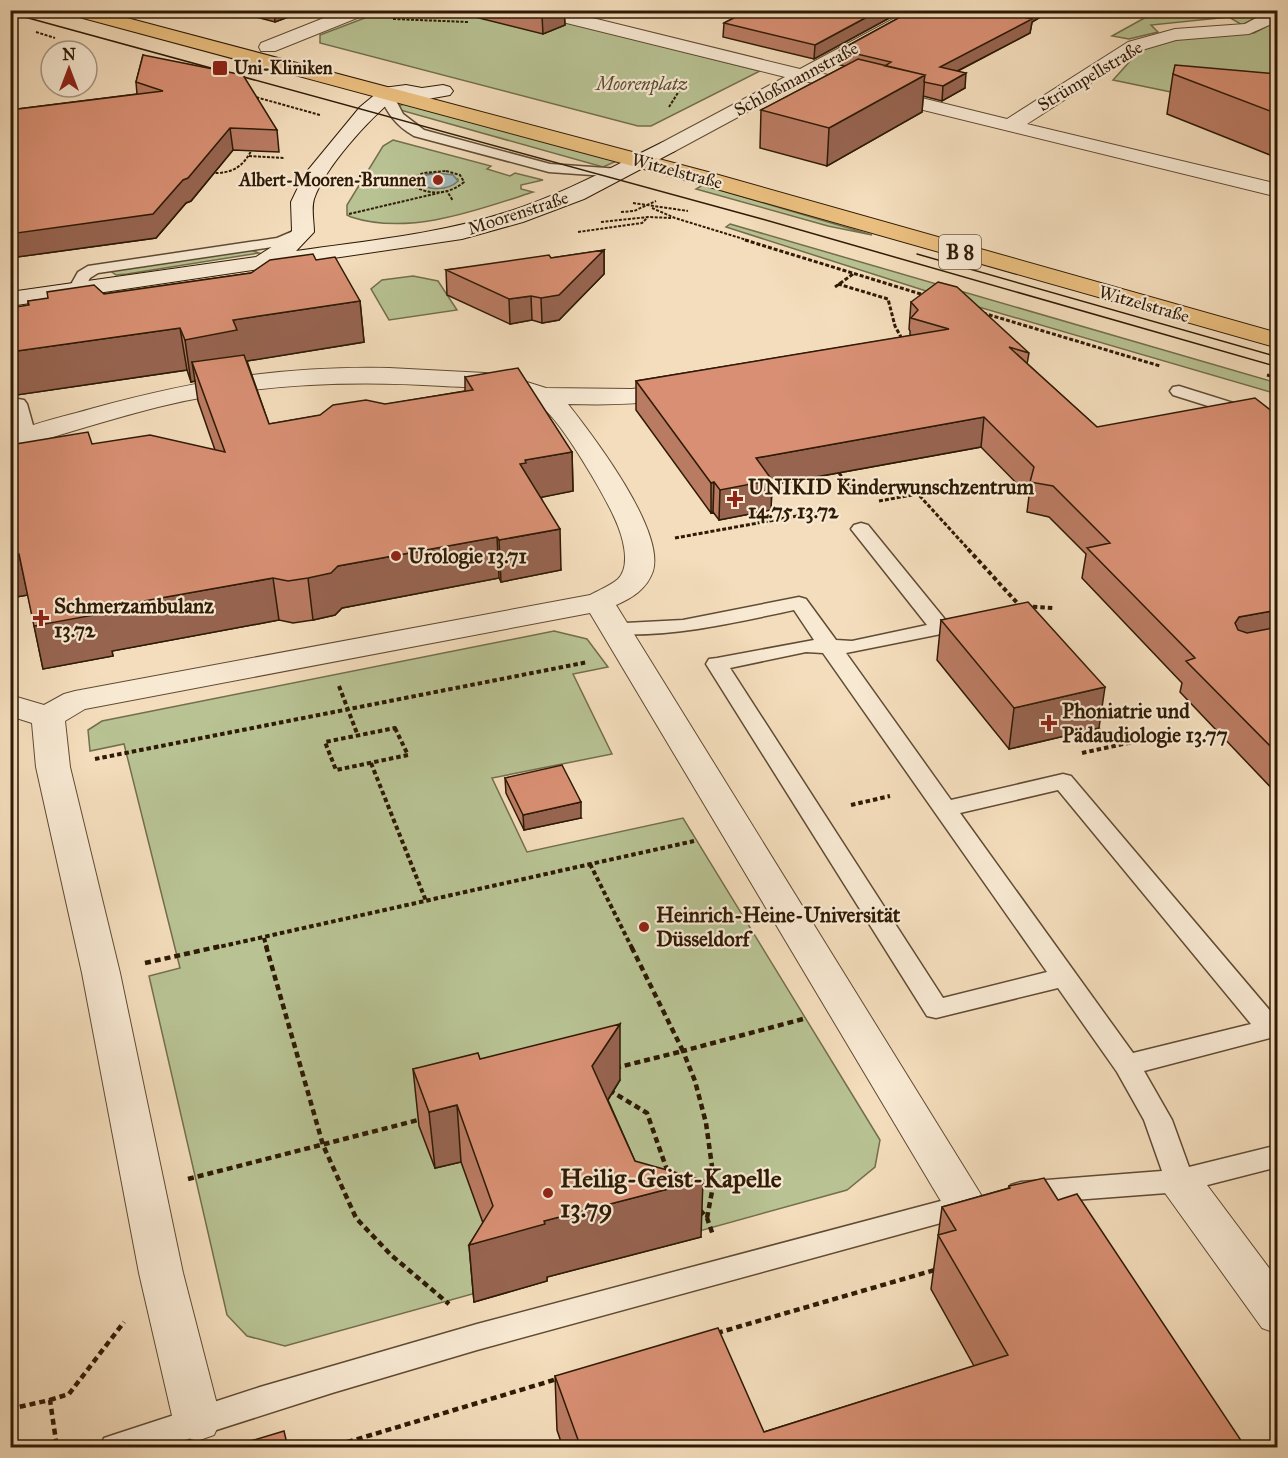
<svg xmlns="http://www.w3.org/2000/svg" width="1288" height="1458" font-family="'IM FELL Great Primer',serif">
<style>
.green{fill:#b8c293;stroke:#736e4c;stroke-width:1.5;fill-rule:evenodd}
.water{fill:#a0b9bb;stroke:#727972;stroke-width:1.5}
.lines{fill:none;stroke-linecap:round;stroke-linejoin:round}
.lane-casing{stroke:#604b33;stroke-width:3}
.street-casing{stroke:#604b33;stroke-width:2}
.secondary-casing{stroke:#2e1a05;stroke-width:2}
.primary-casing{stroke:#2e1a05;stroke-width:2}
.path-far3{stroke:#2e1a05;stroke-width:2;stroke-dasharray:3 1.5;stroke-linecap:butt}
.path-far2{stroke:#2e1a05;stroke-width:3;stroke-dasharray:4 2;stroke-linecap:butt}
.path-far1{stroke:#2e1a05;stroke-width:4;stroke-dasharray:4.5 3;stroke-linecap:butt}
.path{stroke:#2e1a05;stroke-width:4.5;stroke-dasharray:6 4;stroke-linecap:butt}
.lane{fill:#f8e9d3;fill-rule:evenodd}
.street{fill:#f8e9d3;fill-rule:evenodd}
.secondary{fill:#f8e9d3;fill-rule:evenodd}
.primary{fill:#eabe7e;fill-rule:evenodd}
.tram{stroke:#2e1a05;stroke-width:1.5}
.wall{fill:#ba7b63;stroke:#2e1a05;stroke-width:1.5}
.shaded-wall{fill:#976450;stroke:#2e1a05;stroke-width:1.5}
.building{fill:#d88f73;stroke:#2e1a05;stroke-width:1.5}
.poi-dot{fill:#8f2418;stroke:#f8e9d3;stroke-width:2}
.labels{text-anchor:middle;stroke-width:4.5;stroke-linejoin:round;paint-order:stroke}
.far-poi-label{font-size:18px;font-weight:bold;fill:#2e1a05;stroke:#f8e9d3;text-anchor:start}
.far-street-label{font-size:18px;fill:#2e1a05;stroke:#f8e9d3}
.far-park-label{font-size:18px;font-style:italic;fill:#574c30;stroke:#f8e9d3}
.shield{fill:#f8e9d3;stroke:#6b5843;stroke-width:1.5}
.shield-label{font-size:20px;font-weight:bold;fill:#2e1a05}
.poi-label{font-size:21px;font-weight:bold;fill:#2e1a05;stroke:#f8e9d3;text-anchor:start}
.near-poi-label{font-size:26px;font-weight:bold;fill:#2e1a05;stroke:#f8e9d3;text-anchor:start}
</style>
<rect width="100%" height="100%" fill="#f4ddbc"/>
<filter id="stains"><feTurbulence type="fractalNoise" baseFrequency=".00333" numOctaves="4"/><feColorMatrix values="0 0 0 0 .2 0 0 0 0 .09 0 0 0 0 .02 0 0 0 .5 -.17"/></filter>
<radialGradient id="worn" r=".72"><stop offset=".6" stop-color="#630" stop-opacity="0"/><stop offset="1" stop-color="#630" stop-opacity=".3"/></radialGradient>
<!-- green -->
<path class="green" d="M383 11H521L760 71 651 126H638L320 43V35Z
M1157 11H1237L1234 12 1255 18 1242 25 1229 17 1151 25 1158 32 1129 39 1112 36Z
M1277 21V109H1253L1113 80 1142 48 1187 36 1254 33Z
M404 104 617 161 603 167 393 108Z
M393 140 491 166 487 169 510 176 515 173 543 180 521 185V189L533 192C478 210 409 236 351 217L347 215V205L383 146ZM437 173 458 179V181L444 188 422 186 426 174Z
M703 185 872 235 828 226 696 189Z
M730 224 1277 383V394L948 298 726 227Z
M251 250 259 253 127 274 116 275 112 272 115 270Z
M413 276 438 281 457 310 389 320 371 289 382 280Z
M554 631 587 639 608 667 573 674 612 754 492 778 527 852 683 818 880 1140 875 1167 847 1190 285 1346 247 1336 227 1315 149 976 180 968 124 744 90 751 88 730 102 721Z"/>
<!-- water -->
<path class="water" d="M437 173 453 175 458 181C448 191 428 191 417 182L422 176Z"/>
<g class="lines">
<!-- lane casing -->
<g class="lane-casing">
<path id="lane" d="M386 90 391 91 403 114 424 130 550 164 620 169 627 173 620 177 549 172 414 136C396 126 387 113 379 94Z
M303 227 308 229 311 232 308 235 286 245 98 273 90 278 83 291H71L69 288 78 272 88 266 277 238Z
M1179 386 1278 417V428L1173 395 1170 391 1173 387Z
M18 399 24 400 27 404 36 436 33 440H21L18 436 10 402Z
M861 523 868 525 952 628 948 632 941 634 846 653 951 800 1063 774 1071 776 1278 1020V1036L1144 1071 1172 1120 1189 1167 1278 1145V1167L1180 1192 1021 1204 1011 1201 1006 1193 1011 1185 1021 1182 1162 1171 1144 1120 1117 1072 1058 988 936 1018 927 1016 706 664 709 659 717 658 814 640 794 610C733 623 675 637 613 634L606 632 602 628 606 624 683 620 799 597 806 599 836 640 852 641 927 625 851 529 854 525ZM806 652 823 653 1047 972 943 998 730 668ZM1058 790 1251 1024 1133 1053 960 813Z
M971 1193 981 1196 986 1204 981 1212 477 1350 332 1393 160 1448H100L104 1438 116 1434 260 1387 477 1324Z"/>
</g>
<!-- street casing -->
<g class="street-casing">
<path id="street" d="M344 10H370L367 14 275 51H261L259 47 261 43Z
M527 10H560L800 69 910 10H933L820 73 1007 119 1128 42 1175 29 1245 24 1271 10H1278V21L1249 34 1176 40 1142 50 1027 124 1278 184V197L805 81 675 151 668 153 661 151 658 147 661 143 785 77 530 14Z
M389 368 485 373 514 378 546 388 632 389 680 382 689 385 693 390 689 395C649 405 609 405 568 404 594 437 665 530 653 571 647 589 632 598 616 605L988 1206 981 1218 966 1223 951 1218 590 613 85 709 65 721 70 767 120 973 183 1273 221 1420 214 1435 197 1441 180 1435 173 1420 139 1273 82 973 36 767 32 723 10 716V695L44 705 64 694 75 691 590 595C599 590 610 586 618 579 632 565 622 534 615 519 604 494 563 424 543 408 517 386 475 388 443 386 346 380 253 384 158 407 119 417 79 429 40 441 30 444 21 449 10 452V434C36 422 67 416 94 408 197 380 282 366 389 368Z
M1180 1165 1195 1169 1278 1280V1334L1262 1328 1165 1193 1159 1181 1165 1169Z"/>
</g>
<!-- secondary casing -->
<g class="secondary-casing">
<path id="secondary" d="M406 85 422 88 443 85 450 87 453 91 450 95 422 100 395 98C369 119 325 167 314 199 311 209 314 222 314 232L296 251C366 241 440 234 507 212 561 195 610 168 661 143L668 141 675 143 678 147 675 151 584 199 523 222 462 239 10 306V292L256 257 284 239 292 231 291 202 304 175 360 107 383 88Z"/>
</g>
<!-- primary casing -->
<g class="primary-casing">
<path id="primary" d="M65 10H97L708 172 1278 333V348L692 182 68 14Z"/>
</g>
<!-- path-far3 -->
<path class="path-far3" d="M393 19 468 22
M36 32 55 38
M252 96 320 115
M669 107 686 80
M249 156 285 158
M446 171 460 175 464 182C449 195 427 196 411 184L412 179 423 173Z
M211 173C232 174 244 167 253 147
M359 176 411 179
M633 203 688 211
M652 208 675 218 750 241
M621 212 634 211 656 201
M349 214 447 191 453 201
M601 222 648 217 671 218
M578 232 642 223 648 217"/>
<!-- path-far2 -->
<path class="path-far2" d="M745 240 924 295
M838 284 888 299 895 326 901 337
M835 287 853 274
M983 313 1160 366
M1267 375 1278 378
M839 473 858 496
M879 501 918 494 969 550
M675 538 830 510"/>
<!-- path-far1 -->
<path class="path-far1" d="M968 549 1020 606 1054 608
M339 686 358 736
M395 728 408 755 336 770 325 742Z
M1082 753 1142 740
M95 759 588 662
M371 763 426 901
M851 805 890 796
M590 864 632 948
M264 938 267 948
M214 948 694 841"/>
<!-- path -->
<path class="path" d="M266 946 323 1145 356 1218 391 1255 449 1304
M145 963 221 946
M615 1068 683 1051 631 946
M609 1090 647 1113 666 1167 671 1173
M188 1179 422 1119
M700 1210 707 1218 713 1235
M707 1218 714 1181 706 1123 695 1081 683 1051 803 1019
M717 1333 938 1269
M50 1400 69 1394 124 1322
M10 1409 50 1400 57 1448
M328 1448 557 1379"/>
<!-- lane -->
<use href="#lane" class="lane"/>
<!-- street -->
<use href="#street" class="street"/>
<!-- secondary -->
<use href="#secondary" class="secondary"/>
<!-- primary -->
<use href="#primary" class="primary"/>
<!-- tram -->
<path class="tram" d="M10 13 762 219 1278 367
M917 254 1278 357"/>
</g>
<!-- wall -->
<path class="wall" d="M230 10H307L275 22Z
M447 10H564L565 25 543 34Z
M571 10H601L590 15Z
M749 10H904L814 59 723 37 724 23Z
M913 10H1052L1032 22 1030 33 958 71 965 88 942 101 923 96 922 112 827 166 760 148 761 110 845 66 840 65V50Z
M143 55 277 130 279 152 233 150 191 201 186 203 156 238 10 258V110L137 94 136 82Z
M1173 74H1278V160L1270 155 1167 114Z
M604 250V274L559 320 542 323 532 320 510 324 447 295 446 270 551 258Z
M316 260 360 301 364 342 247 361 269 424 465 391V377L572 452 573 491 541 497 561 570 501 582 499 578 342 608 335 615 313 620 293 623 279 620 112 651 113 656 43 669 28 595 10 598 92 444 215 450 198 401 195 381 191 382 187 370 10 396V308L28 306V301L104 294 251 273Z
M911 302 1029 353 1027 364 1097 427 1278 416V795L1180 692 1182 683 1082 578 1086 554 1049 517 1027 512 1029 496 981 447 772 485 771 510 719 520 713 512 711 513 636 410V381L910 336V331L909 329Z
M941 620 1099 728 1009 749 937 660Z
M505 778 581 818 524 830 506 793Z
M480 1059 620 1080 608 1100 635 1161 701 1237 547 1277V1281L474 1302 469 1245 483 1223 461 1162 435 1168 419 1126 413 1069Z
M1009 1186 1058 1200 1246 1448H563L557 1430 555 1376 764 1432 974 1366 931 1289 942 1207 1009 1188Z"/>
<!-- shaded-wall -->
<path class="shaded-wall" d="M274 10H307L275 22Z
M557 10H564L565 25 543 34 542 16Z
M590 10H601L590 15Z
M880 10H904L814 59 815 45Z
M1028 10H1052L1032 22 1030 33 938 81 940 67 1018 16Z
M966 73 965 88 942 101 943 86Z
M925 75 922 112 827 166 829 128Z
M230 128 233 150 191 201 186 203 156 238 10 258V234Z
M604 250V274L559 320 542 323 541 298Z
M531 296 532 320 510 324 509 299Z
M360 301 364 342 241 362H192L195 381 191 382 185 340 233 320Z
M180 328 187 370 10 396V352Z
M984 417 981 447 772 485 771 510 719 520 720 490 756 458Z
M572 452 573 491 528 500 520 464 525 460Z
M714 482 713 512 711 513V483Z
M560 529 561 570 501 582 499 540Z
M497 537 499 578 342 608 335 615 313 620 308 578 338 566Z
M19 554 28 595 10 598V555Z
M273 578 279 620 112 651 113 656 43 669 34 626 104 608Z
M1278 610V640L1233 649 1235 623 1239 617Z
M1105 687 1099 728 1009 749 1014 708Z
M581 802V818L524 830 523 815Z
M620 1024V1080L594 1122 592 1066Z
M457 1105 461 1162 435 1168 429 1112Z
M703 1180 701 1237 547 1277V1281L474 1302 469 1245 544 1221Z"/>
<!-- building -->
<path class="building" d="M519 10H557L542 16Z
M749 10H880L815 45 724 23Z
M913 10H1028L1018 16 1032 19 940 67 966 73 943 86 924 82 925 75 885 66 891 62 840 50Z
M143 55 243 75 277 130 230 128 188 178 183 180 153 214 10 234V110L163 91 136 82Z
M858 59 925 75 829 128 761 110Z
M1175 65 1278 74V114L1173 74Z
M604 250 559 295 541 298 531 296 509 299 446 270 549 255 551 258Z
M313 254 316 260 335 257 360 301 233 320 237 330 185 340 180 328 10 352V308L29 305 28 301 48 298 47 292 94 285 104 294 251 273 270 260Z
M938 282 957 287 1029 353 1009 347 1097 427 1255 398 1278 416V610L1239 617 1235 623 1238 630 1247 633 1278 627V754L1186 661 1195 658 1087 548 1110 543 1053 486 1030 482 1034 467 984 417 756 458 772 480 720 490 714 482 711 483 636 381 949 329 911 318 918 310 911 302Z
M244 355 269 424 320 415 333 405 366 400 385 404 473 390 465 377 518 368 572 452 525 460 526 463 520 464 560 529 499 540 497 537 338 566 331 573 308 578 288 581 273 578 104 608 105 613 34 626 19 554 10 555V445L88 432 92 444 150 435 225 452 192 362Z
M1028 602 1105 687 1014 708 941 620Z
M562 765 581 802 523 815 505 778Z
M620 1024 592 1066 635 1161 703 1180 544 1221 545 1224 469 1245 493 1206 457 1105 429 1112 413 1069 478 1053 480 1059Z
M1044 1178 1058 1200 1077 1194 1246 1448H581L555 1376 718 1328 764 1432 1008 1355 938 1235 956 1230 942 1207 1010 1188 1009 1186Z
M284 1431 288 1448H227Z"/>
<!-- markers -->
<g class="poi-dot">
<rect x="212" y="60" width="16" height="16" rx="3"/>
<circle cx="438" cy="180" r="6"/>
<path d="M732 490h6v6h6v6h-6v6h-6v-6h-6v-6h6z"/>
<circle cx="396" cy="556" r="6"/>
<path d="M38 609h6v6h6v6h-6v6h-6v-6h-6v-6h6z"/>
<path d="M1046 714h6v6h6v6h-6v6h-6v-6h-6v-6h6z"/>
<circle cx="644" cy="927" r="6"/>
<circle cx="548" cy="1193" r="6"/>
</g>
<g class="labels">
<!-- far-poi labels -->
<g class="far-poi-label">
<text x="234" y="74">Uni-Kliniken</text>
<text x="426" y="186" text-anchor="end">Albert-Mooren-Brunnen</text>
</g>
<!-- far-street labels -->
<g class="far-street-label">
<text transform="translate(1090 76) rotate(-31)" y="6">Strümpellstraße</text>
<text transform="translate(796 79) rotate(-28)" y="6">Schloßmannstraße</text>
<text transform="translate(677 171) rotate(15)" y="6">Witzelstraße</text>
<text transform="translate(518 213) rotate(-18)" y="6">Moorenstraße</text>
<text transform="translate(1144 304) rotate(16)" y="6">Witzelstraße</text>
</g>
<!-- far-park labels -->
<g class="far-park-label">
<text x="642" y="90">Moorenplatz</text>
</g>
<!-- shield labels -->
<rect class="shield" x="939" y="235" width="42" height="34" rx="4.5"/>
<g class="shield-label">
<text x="960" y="259">B 8</text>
</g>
<!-- poi labels -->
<g class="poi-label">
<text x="748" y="494">UNIKID Kinderwunschzentrum<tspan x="748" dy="24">14.75 13.72</tspan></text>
<text x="408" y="563">Urologie 13.71</text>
<text x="54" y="613">Schmerzambulanz<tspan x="54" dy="24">13.72</tspan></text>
<text x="1062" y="718">Phoniatrie und<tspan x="1062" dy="24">Pädaudiologie 13.77</tspan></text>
<text x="656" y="922">Heinrich-Heine-Universität<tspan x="656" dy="24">Düsseldorf</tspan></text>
</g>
<!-- near-poi labels -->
<g class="near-poi-label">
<text x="560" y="1187">Heilig-Geist-Kapelle<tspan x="560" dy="30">13.79</tspan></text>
</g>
</g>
<!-- margin -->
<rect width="1288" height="1458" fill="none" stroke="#f4ddbc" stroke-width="36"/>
<rect x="12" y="12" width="1264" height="1434" fill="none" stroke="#2e1a05" stroke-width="3"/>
<rect x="18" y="18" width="1252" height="1422" fill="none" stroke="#2e1a05" stroke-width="1.5"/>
<!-- north arrow -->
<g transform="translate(69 69)"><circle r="28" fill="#f8e9d3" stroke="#a79681" stroke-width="1.5"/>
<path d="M0-4.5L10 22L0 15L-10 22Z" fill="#8f2418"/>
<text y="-9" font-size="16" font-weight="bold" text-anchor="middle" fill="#2e1a05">N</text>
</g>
<rect width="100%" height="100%" filter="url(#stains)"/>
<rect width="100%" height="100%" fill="url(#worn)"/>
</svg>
